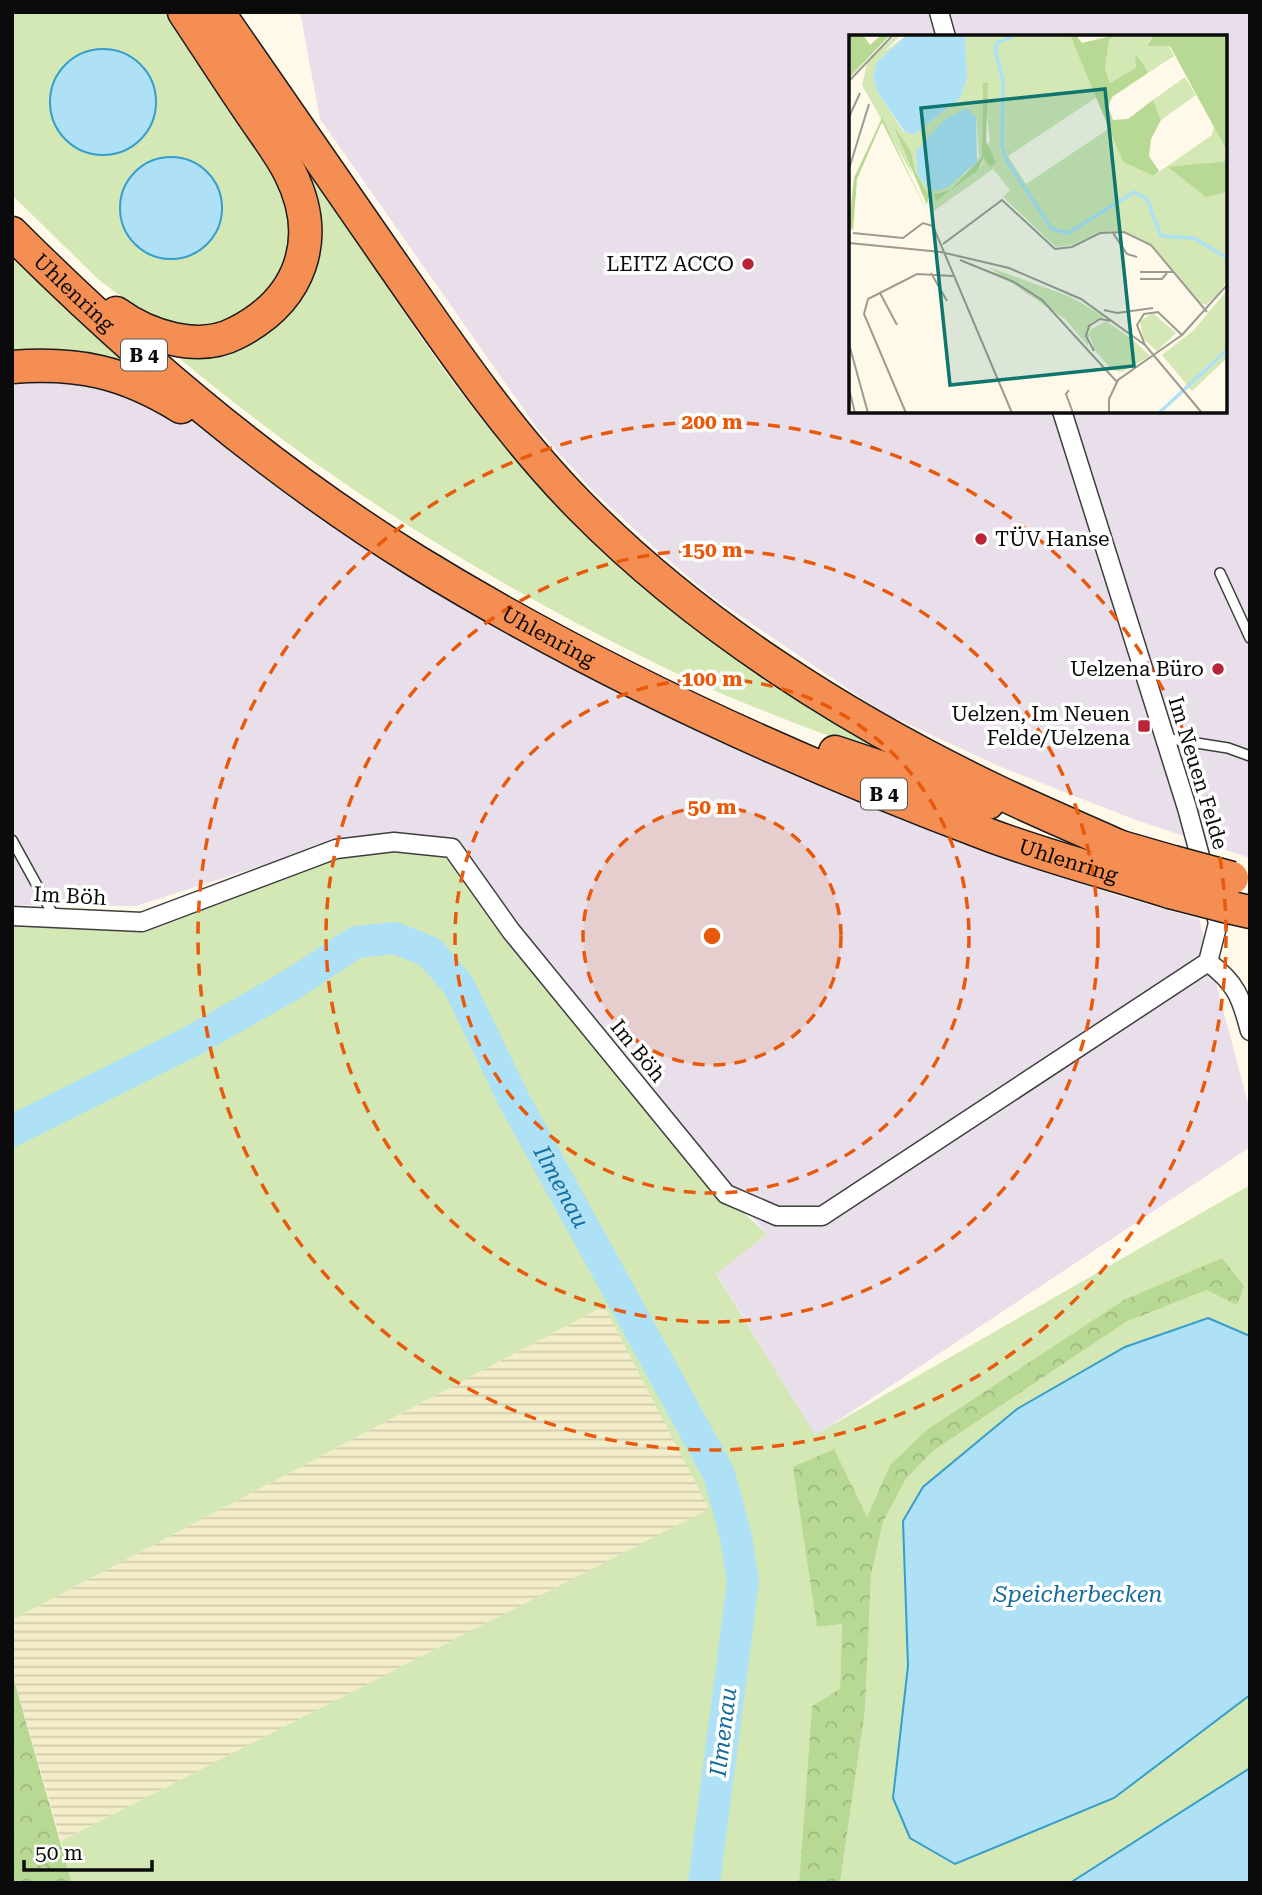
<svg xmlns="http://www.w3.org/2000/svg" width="1262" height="1895" font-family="'Roboto Serif',serif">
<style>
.industrial{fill:#e8dfea;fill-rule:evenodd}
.farmland{fill:url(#farmland-rules)}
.grass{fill:#d3e8b4;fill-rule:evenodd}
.forest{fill:url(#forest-crowns)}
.water{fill:#aee1f6;stroke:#369dcc;stroke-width:2}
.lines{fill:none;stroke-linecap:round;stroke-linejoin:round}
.river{stroke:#aee1f6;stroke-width:32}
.lane-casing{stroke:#3e3e3e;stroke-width:12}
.street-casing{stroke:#3e3e3e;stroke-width:21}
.highway-casing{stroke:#1c1c1c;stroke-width:35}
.lane{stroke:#fff;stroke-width:9}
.street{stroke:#fff;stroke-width:18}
.highway{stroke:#f48e52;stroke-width:32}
.highway-bridge-casing{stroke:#1c1c1c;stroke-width:35;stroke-linecap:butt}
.highway-bridge{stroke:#f48e52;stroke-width:32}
.ring{fill:none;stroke:#e8590c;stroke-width:3.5;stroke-dasharray:12 9}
.poi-dot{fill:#b92438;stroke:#fff;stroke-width:2.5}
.labels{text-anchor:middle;stroke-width:7;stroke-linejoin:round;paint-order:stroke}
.shield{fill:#fff;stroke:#545454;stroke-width:2}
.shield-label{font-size:19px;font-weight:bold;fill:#0b0b0b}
.poi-label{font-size:21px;fill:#0b0b0b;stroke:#fff;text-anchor:end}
.street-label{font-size:21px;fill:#0b0b0b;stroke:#fff}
.water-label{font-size:23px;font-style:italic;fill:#166c9b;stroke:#fff}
.inset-river{fill:none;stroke:#aee1f6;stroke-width:3.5}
.inset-road{fill:none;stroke:#9d9a90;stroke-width:2}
.view{fill:#0f766e;fill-opacity:0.15;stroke:#0f766e;stroke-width:3.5}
.inset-edge{fill:none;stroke:#0b0b0b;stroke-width:3.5}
.centre{fill:#e8590c;stroke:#fff;stroke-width:3.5}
.ring-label{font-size:21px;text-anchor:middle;font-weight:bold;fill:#e8590c;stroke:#fff;stroke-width:7;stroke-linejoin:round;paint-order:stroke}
</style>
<defs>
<pattern id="farmland-rules" width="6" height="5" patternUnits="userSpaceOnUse" patternTransform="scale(1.75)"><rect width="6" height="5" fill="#f4edca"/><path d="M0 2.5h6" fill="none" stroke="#d0caac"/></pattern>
<pattern id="forest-crowns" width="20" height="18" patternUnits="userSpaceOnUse" patternTransform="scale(1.75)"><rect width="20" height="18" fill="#b8d993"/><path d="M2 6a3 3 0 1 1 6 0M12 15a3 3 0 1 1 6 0" fill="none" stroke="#9db97d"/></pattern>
</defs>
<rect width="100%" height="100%" fill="#fff9e9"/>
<!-- industrial -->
<path class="industrial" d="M300 12H1250V858L1133 819 1001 767 882 712 711 596 657 550 594 492 539 431 320 119ZM851 37H1225V411H851Z
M40 374 148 394 775 764 880 809 987 850 1109 893 1199 919 1250 1111V1147L815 1436 716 1273 767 1234 733 1197 514 925 455 839 396 835 332 843 136 906 12 905V375Z"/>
<!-- farmland -->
<path class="farmland" d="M604 1306 710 1509 61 1841 12 1673V1620Z"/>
<!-- grass -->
<path class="grass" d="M12 12H174L265 141 297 237 272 296 224 324 198 328 162 321 131 304 98 279 12 195ZM102 49 126 54 154 117 142 138 121 152 50 94C59 63 73 57 102 49ZM154 160 221 198 220 222 209 243 126 233C113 203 123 174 154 160Z
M202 12C251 84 300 157 348 229 378 273 407 318 438 362 509 460 595 553 691 627 763 682 843 726 922 771 834 737 745 707 661 666 484 580 316 475 166 347L232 343 314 239Z
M12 251 138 369 12 357Z
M392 852 447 856 709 1181 767 1234 716 1274 815 1435 1250 1185V1336L1208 1318 1125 1347 1017 1409 924 1487 903 1521 908 1666 893 1798 910 1838 955 1863 1114 1798 1250 1695V1768L1070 1883H840L865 1711 871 1576 883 1522 906 1479 933 1451 1126 1322 1207 1290 1222 1258 890 1465 818 1627 842 1624 840 1690 812 1706 799 1883H72L61 1841 709 1509 604 1306 12 1620V922L144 927 335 857Z"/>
<!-- forest -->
<path class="forest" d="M1222 1258 1244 1286 1237 1305 1207 1290 1126 1322 933 1451 906 1479 883 1522 871 1576 865 1711 840 1883H799L812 1706 840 1689 842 1624 817 1627 793 1467 834 1449 867 1517 890 1465 928 1429 1124 1300Z
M12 1673 72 1883H12Z"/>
<!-- water -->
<path class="water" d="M50 102a53 53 0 1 1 106 0a53 53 0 1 1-106 0Z
M120 208a51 51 0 1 1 102 0a51 51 0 1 1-102 0Z
M1208 1318 1250 1336V1695L1114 1798 955 1864 910 1838 893 1798 908 1666 903 1521 923 1487 1017 1409 1125 1347Z
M1250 1768V1883H1070Z"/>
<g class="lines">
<!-- river -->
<path class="river" id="s1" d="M12 1131 194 1040 291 985 356 942 395 938 430 952 459 986 515 1102 719 1474 736 1537 743 1582 704 1883"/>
<!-- lane casing -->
<g class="lane-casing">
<path id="lane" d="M1220 573 1250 638
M1165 738 1228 748 1250 756
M12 840 55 918"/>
</g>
<!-- street casing -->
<g class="street-casing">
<path id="street" d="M939 12 946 37
M1062 411 1187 808 1218 923 1208 962C1236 983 1241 997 1250 1031
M12 916 142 922 336 849 394 842 452 848 511 931 726 1194 777 1216H822L1208 962"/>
</g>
<!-- highway casing -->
<g class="highway-casing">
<g id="highway">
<path d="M218 12C276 96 334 179 391 262 450 347 509 434 581 507 697 625 849 721 998 792 1040 812 1083 830 1125 849"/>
<path id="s2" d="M12 233C134 355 269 470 416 561 595 671 792 761 989 835 1048 857 1110 873 1170 892"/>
<path d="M116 313C148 336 198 353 236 333 301 300 323 239 290 173 279 151 262 130 249 110 227 78 206 45 184 12"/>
<path d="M12 367C79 362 124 372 181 407"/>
<path d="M835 752 988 803"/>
<path d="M1107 843 1173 862"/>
<path d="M1228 907 1250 912"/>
</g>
</g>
<!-- lane -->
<use href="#lane" class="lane"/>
<!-- street -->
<use href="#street" class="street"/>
<!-- highway -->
<use href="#highway" class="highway"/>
<!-- highway-bridge casing -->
<g class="highway-bridge-casing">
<path id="highway-bridge" d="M1173 862 1232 878
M1170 892 1228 907"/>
</g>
<!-- highway-bridge -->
<use href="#highway-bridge" class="highway-bridge"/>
</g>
<!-- distance rings -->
<circle cx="712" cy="936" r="129" fill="#e8590c" fill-opacity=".12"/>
<g class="ring">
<circle cx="712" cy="936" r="129"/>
<circle cx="712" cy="936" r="257"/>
<circle cx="712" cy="936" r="386"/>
<circle cx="712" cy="936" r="514"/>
</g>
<!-- markers -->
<g class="poi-dot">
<circle cx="748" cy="264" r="7"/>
<circle cx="981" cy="539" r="7"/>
<circle cx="1218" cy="669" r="7"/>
<rect x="1137" y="719" width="14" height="14" rx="3.5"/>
</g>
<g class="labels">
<!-- shield labels -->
<g class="shield">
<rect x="121" y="339.5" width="46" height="31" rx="5"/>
<rect x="861" y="778.5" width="46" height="31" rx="5"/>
</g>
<g class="shield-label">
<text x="144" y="362">B 4</text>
<text x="884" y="801">B 4</text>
</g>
<!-- poi labels -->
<g class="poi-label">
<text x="734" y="271">LEITZ ACCO</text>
<text x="995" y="546" text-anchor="start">TÜV Hanse</text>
<text x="1204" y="676">Uelzena Büro</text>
<text x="1130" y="721">Uelzen, Im Neuen<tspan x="1130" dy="24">Felde/Uelzena</tspan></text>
</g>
<!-- street labels -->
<g class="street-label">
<text dy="7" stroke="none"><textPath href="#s2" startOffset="86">Uhlenring</textPath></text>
<text dy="7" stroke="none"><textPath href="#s2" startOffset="674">Uhlenring</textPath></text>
<text transform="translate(1198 773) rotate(73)" y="7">Im Neuen Felde</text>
<text dy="7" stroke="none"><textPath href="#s2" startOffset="1241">Uhlenring</textPath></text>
<text transform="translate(70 896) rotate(3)" y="7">Im Böh</text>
<text transform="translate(638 1051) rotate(51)" y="7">Im Böh</text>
</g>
<!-- water labels -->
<g class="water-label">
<text dy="8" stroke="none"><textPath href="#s1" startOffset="740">Ilmenau</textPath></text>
<text x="1078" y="1602">Speicherbecken</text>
<text transform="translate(723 1732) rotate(-83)" y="8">Ilmenau</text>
</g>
</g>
<!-- overview -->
<g transform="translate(849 35)">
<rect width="378" height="378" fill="#fff9e9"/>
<path d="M47 0H52L35 17 58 0 28 27 24 43 29 58 55 97 65 100 111 63 118 44 116 0H221L248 62 159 121 177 149 261 93 274 127 304 141 363 100 365 91 378 117V126L355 128 357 161 378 157V245L369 259 357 270 352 268 303 210 275 196 250 197 223 210 207 212 154 162 161 155 144 134 82 178 80 160 66 136 62 116 45 93 60 118 63 139 13 50 19 25ZM134 48 141 105 133 130 88 165 85 159 100 155 133 122ZM127 81 130 122 115 140ZM267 0H305L298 10 320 11 325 21 299 38 287 28 288 33 261 48 256 34 260 5ZM336 42 347 60 312 85 304 65ZM139 232 222 262 256 282 242 287 239 311 216 284ZM378 255V323L343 356 313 320 345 295ZM304 278 327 298 308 316 294 304 291 286ZM257 286 283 304 301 321 273 337 263 335 245 314 239 296Z" fill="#d3e8b4" fill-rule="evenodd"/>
<path d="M0 0H14L21 10 32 0H41L0 43ZM221 0H227L233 8 267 0 260 5 256 34 261 48 287 33 286 19 294 29 299 38 263 62 259 72 264 85 279 84 304 65 312 85 302 104 300 121 310 136 304 141 274 127ZM305 0H378V116L321 11H298ZM134 48H139L137 106 147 128 141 132 135 123 128 136 87 166 85 159 101 155 133 122ZM33 83 82 184 33 87 8 144 4 196 0 189 5 143ZM45 92 62 116 66 136 80 160 78 170ZM378 126V157L357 162 319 132Z" fill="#b8d993"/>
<path d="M58 0H116L118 44 111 63 65 100 56 97 29 58 24 43 28 27ZM117 73 127 82 128 127 100 151 89 156 79 153 69 141 67 116 95 85Z" fill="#aee1f6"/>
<path class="inset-river" d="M167 0 148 8 146 15 154 46 153 111 158 126 203 194 219 198 285 157 298 164 312 201 345 203 378 223M310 378 378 315"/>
<path class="inset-road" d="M0 46 44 0M0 82 11 58M0 134 20 69M4 198 54 203 74 188 84 191 163 378M264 198 278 219 288 222M0 208 92 217 160 233 232 264 296 310M94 209 153 165 206 214 223 212 251 198 275 197 302 210 358 277M111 225 165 247 193 265 268 347M291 237H324M82 238 98 266M291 244H313L318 238M31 258 48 290M255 275 268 278 304 273M333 300 378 250M333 300 309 277 295 279 288 290 296 310 353 378M0 309 19 378M245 316 237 301 240 291 251 284 263 286M0 354 6 378M220 355 217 359 224 378M57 378 15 279 19 264 68 239 104 241M260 378V364L269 345 333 300"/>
<path class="view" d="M256 54 285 331 101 350 72 73Z"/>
<rect width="378" height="378" class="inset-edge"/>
</g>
<circle cx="712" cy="936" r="10" class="centre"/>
<g class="ring-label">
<text x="712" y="429">200 m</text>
<text x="712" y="557">150 m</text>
<text x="712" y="686">100 m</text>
<text x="712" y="814">50 m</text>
</g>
<!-- border -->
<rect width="1262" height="1895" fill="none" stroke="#0b0b0b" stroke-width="28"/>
<!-- scale -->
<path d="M24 1860v10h128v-10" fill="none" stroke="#0b0b0b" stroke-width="3.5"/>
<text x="35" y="1860" font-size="21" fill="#0b0b0b" stroke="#ffffff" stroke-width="5" paint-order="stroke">50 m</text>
</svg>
